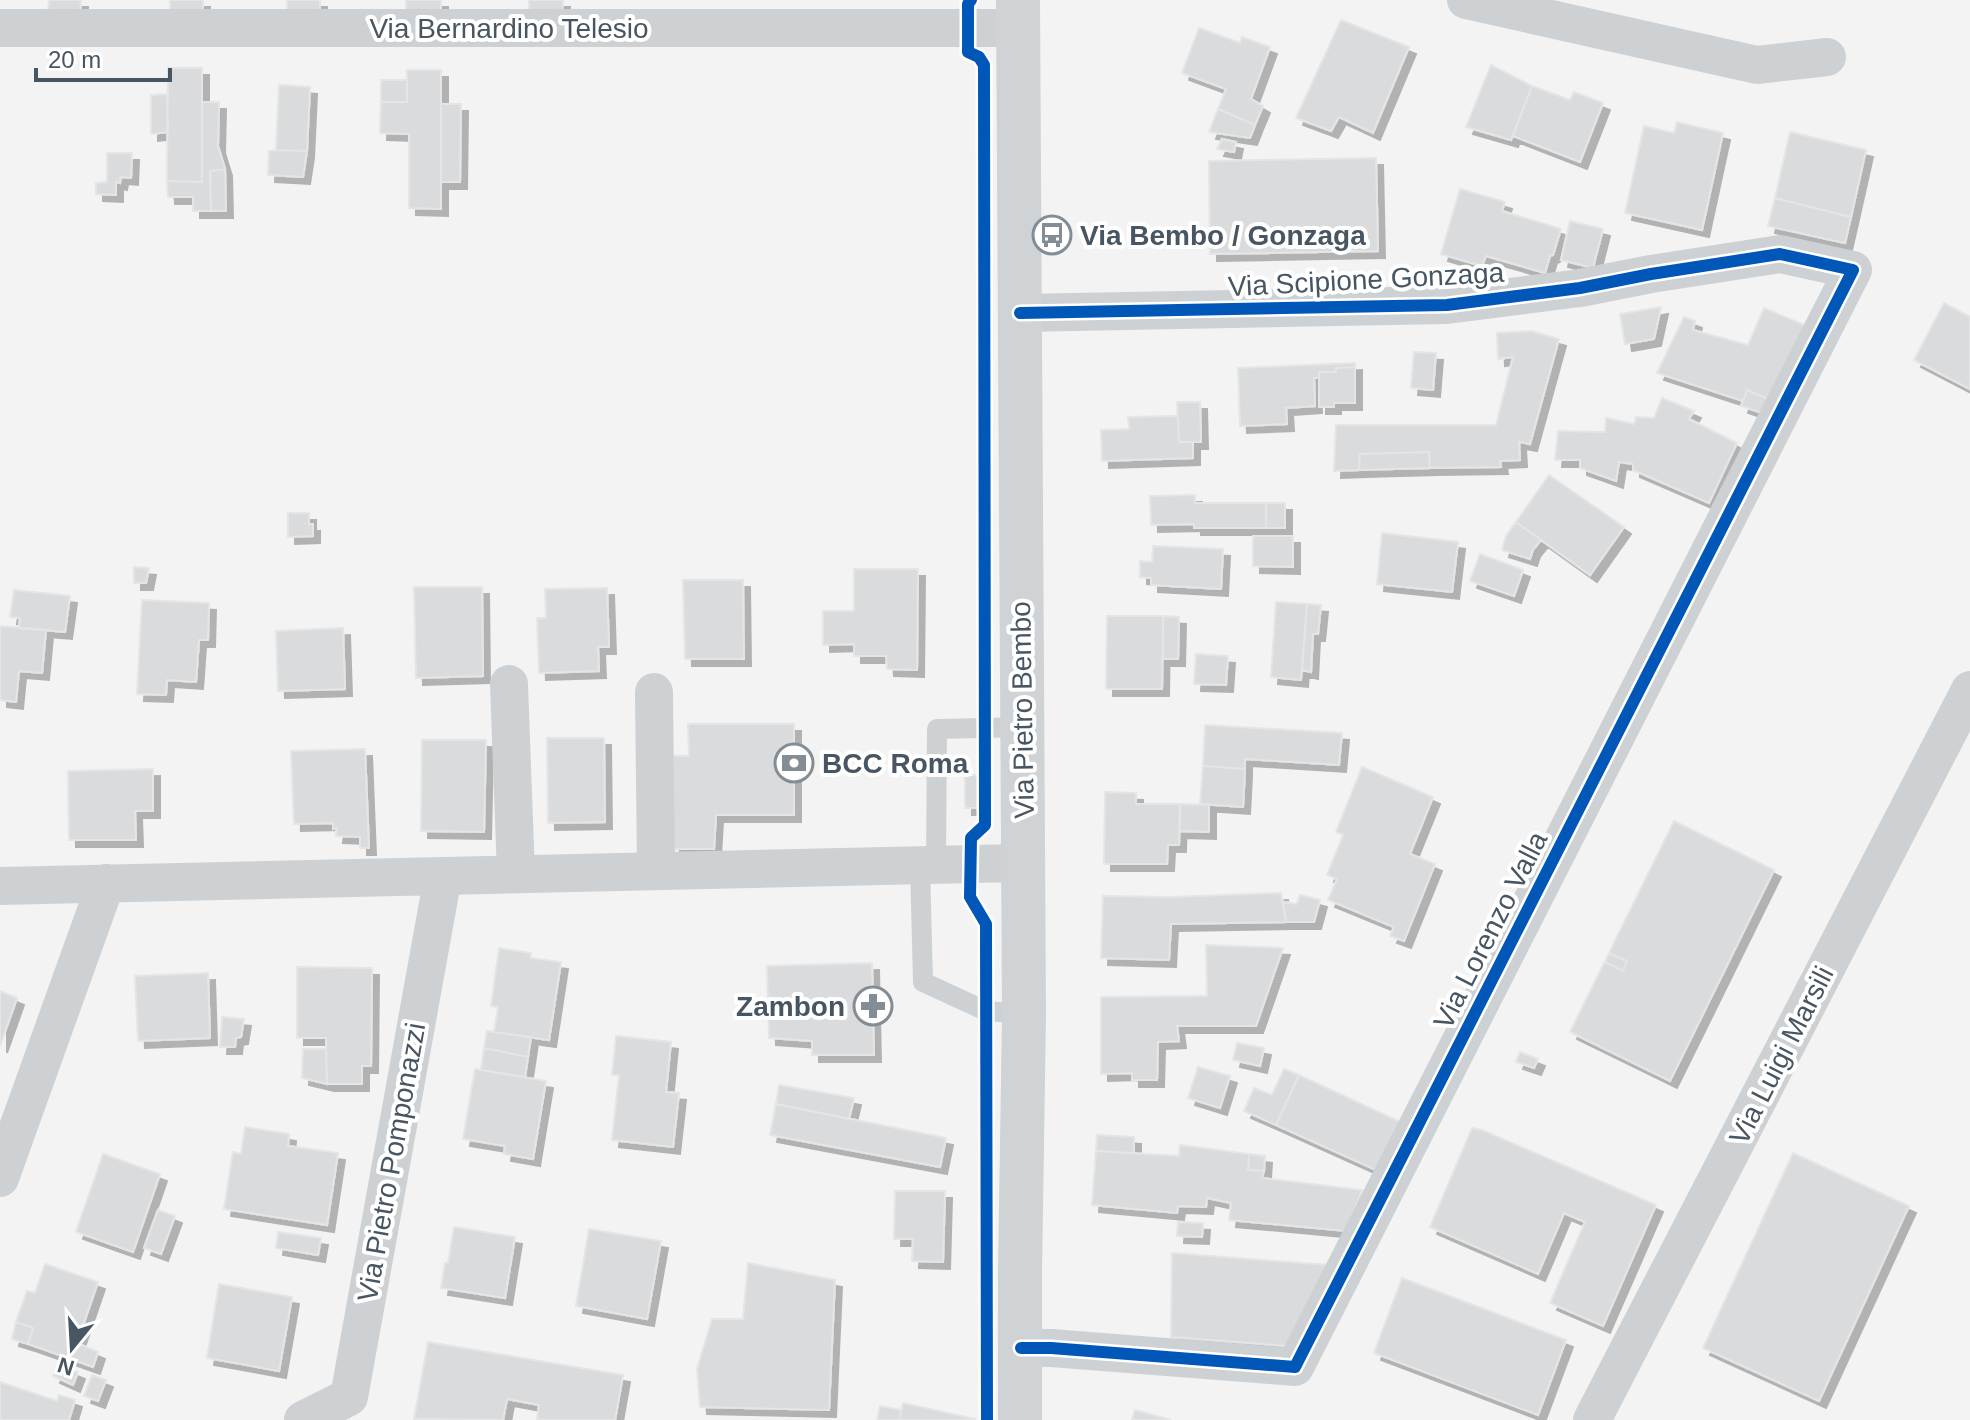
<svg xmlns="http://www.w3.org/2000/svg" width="1970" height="1420" font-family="Arial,sans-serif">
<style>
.building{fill:#dadbdd;stroke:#e4e5e6;stroke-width:2;filter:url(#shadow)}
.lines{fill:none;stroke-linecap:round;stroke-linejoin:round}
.service{stroke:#ced1d4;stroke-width:20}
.minor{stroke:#ced1d4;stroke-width:38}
.secondary{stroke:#cfd3d5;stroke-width:44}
.cycleway-casing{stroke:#fff;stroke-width:17}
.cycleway{stroke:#0057b8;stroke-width:12}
.labels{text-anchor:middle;stroke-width:8;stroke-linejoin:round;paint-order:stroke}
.street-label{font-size:28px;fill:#475662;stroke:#fff}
.poi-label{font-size:28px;font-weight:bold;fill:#475662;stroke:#fff;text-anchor:start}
</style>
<defs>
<filter id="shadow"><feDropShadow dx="7" dy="7" stdDeviation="0" flood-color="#0004"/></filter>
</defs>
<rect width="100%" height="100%" fill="#f3f3f3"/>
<!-- building -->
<path class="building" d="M49 0H81L80 15 48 13Z
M170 0H203V13H170Z
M287 0H320V13L287 12Z
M406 0H441V12H406Z
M529 0H563L562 16H529Z
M1341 20 1409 47 1373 133 1339 117 1331 131 1296 118Z
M1199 28 1240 43 1242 37 1270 47 1251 99 1263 106 1255 125 1218 109 1226 89 1182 73Z
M1491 65 1532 86 1511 140 1466 127Z
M168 68H202V182L167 181Z
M407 70H441V209L409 208V134L380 133 381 102H407Z
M381 80H407V102H381Z
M279 85 310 87 307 151 276 150Z
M1532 86 1570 100 1574 92 1603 103 1580 162 1513 136Z
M167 94 168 132 151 134V95Z
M202 102H219L218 146 225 169 210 171 211 211H193V197H168L167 181 202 182Z
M441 104H461L460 182H441Z
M1218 109 1255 125 1250 138 1209 132Z
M1677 122 1723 133 1702 230 1625 213 1644 126 1674 133Z
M1790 132 1866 150 1851 217 1775 198Z
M1222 139 1236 142 1234 152 1217 149Z
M276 150 307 151 303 177 268 175 269 151Z
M107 153H132L131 178 121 177 120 183 116 182V195L96 194V183L107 182Z
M1376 158 1378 251 1210 254 1209 161Z
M225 169 226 211H211L210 171Z
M1460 189 1505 202 1502 211 1561 229 1553 255 1550 256 1545 273 1486 256 1482 266 1441 254Z
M1775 198 1851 217 1845 243 1768 226Z
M1570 221 1603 229 1593 268 1561 260Z
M1445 272 1448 293 1422 297 1419 275Z
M1944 303 1970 317V389L1914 360Z
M1661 307 1654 339 1625 344 1620 314Z
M1764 308 1807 326 1775 402 1747 390 1743 401 1657 373 1684 317 1695 321 1693 330 1748 345Z
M1531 331 1559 339 1530 444 1519 442 1520 460 1500 461 1501 467 1430 468 1429 452 1360 454 1359 470 1334 471 1336 425H1496L1513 357 1498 359 1497 333Z
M1414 352 1436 353 1433 390 1411 388Z
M1355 363V367L1336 368V372H1319V378H1314L1315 406 1286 408 1287 424 1240 426 1238 368Z
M1355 367V403H1334V407H1319V372H1336V368Z
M1747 390 1775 402 1768 415 1741 406Z
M1662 398 1694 411 1689 419 1737 443 1709 503 1633 470V464L1619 462 1616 481 1580 468V460H1555L1558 431 1605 432 1606 418 1634 424 1636 417 1654 418Z
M1177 402H1200L1201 442H1179Z
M1178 416 1179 442H1193V458L1102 461 1101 430 1129 429 1128 417Z
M1429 452 1430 468 1359 470 1360 454Z
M1549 475 1624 527 1590 575 1516 522Z
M1195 495V503H1266V528H1194V524L1151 525 1150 496Z
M1266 503H1285V528H1266Z
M288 513H309V524H313V536L288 537Z
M1516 522 1541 540 1533 550 1530 559 1502 550 1506 536Z
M1382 533 1458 542 1452 592 1377 584Z
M1253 536H1293V567L1253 566Z
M1153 546 1223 549 1221 589 1151 585V578L1140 577V561L1152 562Z
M1480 554 1523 570 1514 596 1470 581Z
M134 567 149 568 146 583H134Z
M854 569H918L917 670 887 669 886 656H854V644L823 645V611H854Z
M683 580H743L744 659H685Z
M414 587H482L483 676 416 678Z
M607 588 609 647H598L599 671 539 673 537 618H546L545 589Z
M14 590 70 596 65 632 19 628 20 618 10 617Z
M142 600 209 603 208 640H199L196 682 167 680 166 695 137 694Z
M1276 602 1307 604 1301 680 1271 677Z
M1307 604 1321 605 1318 634H1313L1311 672 1302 670Z
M1107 616H1163L1162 689H1106Z
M1163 616 1179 617 1178 659H1163Z
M0 626 46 630 42 673 19 671 16 702 0 700Z
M343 628 345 689 278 691 276 631Z
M1196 654 1228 656 1226 685 1194 684Z
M688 724H794V815H716L714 849H673V756H689Z
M1205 725 1342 733 1339 765 1245 759V769L1203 766Z
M547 738H604L605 822 548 823Z
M422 740H486L484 832 421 831Z
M365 749 369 848H360V837L336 836 337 828 333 829V823L294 824 291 751Z
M1203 766 1245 769 1243 807 1200 804Z
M1362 767 1433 797 1410 854 1435 864 1404 941 1390 936 1394 927 1328 900 1337 879 1327 875 1343 835 1336 832Z
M153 769V811H135L136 840H69L68 771Z
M965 775H982L983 808H965Z
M1105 792 1136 793V804H1180L1179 845H1168L1167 864H1104Z
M1180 804 1209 805V832L1180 831Z
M1674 821 1774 870 1670 1081 1570 1032Z
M1281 893 1286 922 1171 924 1169 960 1101 958 1103 896 1171 897Z
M1300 895 1320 900 1314 922H1286L1283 902 1297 904Z
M1206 945 1283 948 1256 1026H1177L1179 1041 1158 1042 1157 1080H1132V1073L1101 1074V997L1207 996Z
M499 948 531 953 530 958 561 962 549 1040 494 1032 498 1007 491 1006Z
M1609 953 1627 961 1623 971 1605 962Z
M872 963 874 1055H812V1041L769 1038 767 966Z
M297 967 372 968 371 1066H362V1084H327L326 1038H297Z
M208 973 210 1038 138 1041 135 976Z
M0 991 17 998 0 1046Z
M222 1017 244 1019 241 1037 236 1038 235 1047H220Z
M487 1031 531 1037 528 1057 484 1048Z
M616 1036 671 1042 666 1092 679 1093 673 1147 612 1140 619 1075H612Z
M1237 1043 1264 1048 1260 1066 1233 1060Z
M484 1048 528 1057 525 1077 481 1070Z
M303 1049H326L327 1084 302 1078Z
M1520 1052 1538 1059 1534 1068 1516 1062Z
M1198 1067 1230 1076 1220 1108 1188 1098Z
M475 1069 546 1081 533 1159 504 1154 505 1146 463 1139Z
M1284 1069 1299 1075 1276 1125 1244 1111 1254 1088 1272 1095Z
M1299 1075 1409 1126 1387 1175 1276 1125Z
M779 1085 854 1098 849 1119 776 1104Z
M776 1104 946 1138 940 1167 770 1135Z
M245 1127 289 1134 288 1146 338 1153 327 1225 224 1209 233 1152 241 1154Z
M1472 1128 1482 1130 1656 1205 1603 1326 1550 1303 1585 1222 1564 1213 1538 1274 1430 1227Z
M1097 1135 1134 1137V1153L1096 1151Z
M1180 1145 1249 1154 1248 1170 1264 1171 1262 1178 1362 1190 1346 1231 1229 1220 1231 1203 1207 1198 1206 1207 1178 1206 1177 1213 1092 1205 1096 1151 1179 1156Z
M1793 1153 1909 1206 1819 1401 1703 1348Z
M103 1154 160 1174 133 1252 76 1232Z
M1249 1154 1265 1156 1264 1171 1248 1170Z
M895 1191H945L943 1262 912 1261 913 1239H894Z
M158 1210 175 1216 161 1254 144 1248Z
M1178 1222 1203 1223 1202 1237 1177 1236Z
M454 1227 515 1237 505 1298 441 1288 445 1263H448Z
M589 1229 661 1241 647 1319 576 1306Z
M278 1232 321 1238 318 1255 276 1248Z
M1172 1253 1342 1266 1300 1347 1171 1337Z
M748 1263 835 1280 829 1410 700 1407 697 1369 712 1319H743Z
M45 1264 98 1282 77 1343 98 1352 93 1367 28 1344 33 1328 16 1322 27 1291 35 1293Z
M1402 1278 1566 1340 1538 1415 1374 1353Z
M219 1284 292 1297 279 1371 207 1358Z
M16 1322 33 1328 28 1344 12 1339Z
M428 1342 623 1375 615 1420H543L537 1419 539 1405 507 1399 503 1420 414 1419Z
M58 1364 78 1372 73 1385 53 1376Z
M92 1375 106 1380 98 1401 84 1396Z
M0 1382 57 1401 59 1395 75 1400 69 1420H0Z
M903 1403 975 1419 974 1420H899Z
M880 1406 901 1410 899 1420H877Z
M1135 1410 1171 1420H1132Z"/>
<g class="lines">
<!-- service -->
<path class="service" d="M920 865 923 982 986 1011 1024 1014
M936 865 937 729 1024 727"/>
<!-- minor -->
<path class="minor" d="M1466 0 1757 65 1827 57
M0 28H1018
M1020 313 1447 305 1580 288 1651 274 1780 254 1853 270 1295 1367 1051 1348H1021
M509 684 516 874
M654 692 656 871
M0 886 1023 863
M0 1178 106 883
M303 1420 349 1397 443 876
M1592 1420 1970 690"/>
<!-- secondary -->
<path class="secondary" d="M1018 0 1024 1014 1020 1274V1420"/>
<!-- cycleway casing -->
<g class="cycleway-casing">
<path id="cycleway" d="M971 0 968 4V52L979 57 984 65 985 825 971 838 970 897 986 924 987 1420
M1020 313 1447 305 1580 288 1651 274 1780 254 1853 270 1295 1367 1051 1348H1021"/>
</g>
<!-- cycleway -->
<use href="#cycleway" class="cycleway"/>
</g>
<!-- icons -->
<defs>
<g id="bus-ring" transform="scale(2)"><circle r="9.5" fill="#fff" stroke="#838d95" stroke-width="1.5"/><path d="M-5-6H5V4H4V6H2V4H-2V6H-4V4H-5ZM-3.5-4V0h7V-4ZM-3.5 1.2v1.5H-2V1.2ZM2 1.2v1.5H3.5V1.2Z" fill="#838d95"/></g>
<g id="bank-ring" transform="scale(2)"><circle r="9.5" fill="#fff" stroke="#838d95" stroke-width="1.5"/><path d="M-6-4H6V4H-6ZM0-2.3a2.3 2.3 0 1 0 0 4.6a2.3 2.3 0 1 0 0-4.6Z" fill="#838d95"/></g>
<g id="pharmacy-ring" transform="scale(2)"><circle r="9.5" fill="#fff" stroke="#838d95" stroke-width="1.5"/><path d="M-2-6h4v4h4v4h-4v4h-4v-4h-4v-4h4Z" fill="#838d95"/></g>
</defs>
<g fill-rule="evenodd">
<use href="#bus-ring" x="1052" y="235"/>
<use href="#bank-ring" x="794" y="763"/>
<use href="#pharmacy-ring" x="873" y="1006"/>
</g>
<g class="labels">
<!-- street labels -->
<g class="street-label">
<text x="509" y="38">Via Bernardino Telesio</text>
<text transform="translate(1366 279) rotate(-3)" y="10">Via Scipione Gonzaga</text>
<text transform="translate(1022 710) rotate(-91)" y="10">Via Pietro Bembo</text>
<text transform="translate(1490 930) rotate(-63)" y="10">Via Lorenzo Valla</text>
<text transform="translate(1781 1055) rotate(-63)" y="10">Via Luigi Marsili</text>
<text transform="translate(391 1162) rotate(-80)" y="10">Via Pietro Pomponazzi</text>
</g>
<!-- poi labels -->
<g class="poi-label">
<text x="1080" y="245">Via Bembo / Gonzaga</text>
<text x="822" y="773">BCC Roma</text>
<text x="845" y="1016" text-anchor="end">Zambon</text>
</g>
</g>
<!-- north arrow -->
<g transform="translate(72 1348) rotate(198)" stroke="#ffffff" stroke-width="6" paint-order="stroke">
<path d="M0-6L14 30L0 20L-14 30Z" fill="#475662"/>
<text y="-12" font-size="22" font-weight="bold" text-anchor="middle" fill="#475662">N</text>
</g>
<!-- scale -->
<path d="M36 68v12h134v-12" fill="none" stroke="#475662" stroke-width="4"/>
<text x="48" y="68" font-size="24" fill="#475662" stroke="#ffffff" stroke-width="6" paint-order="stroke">20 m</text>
</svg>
